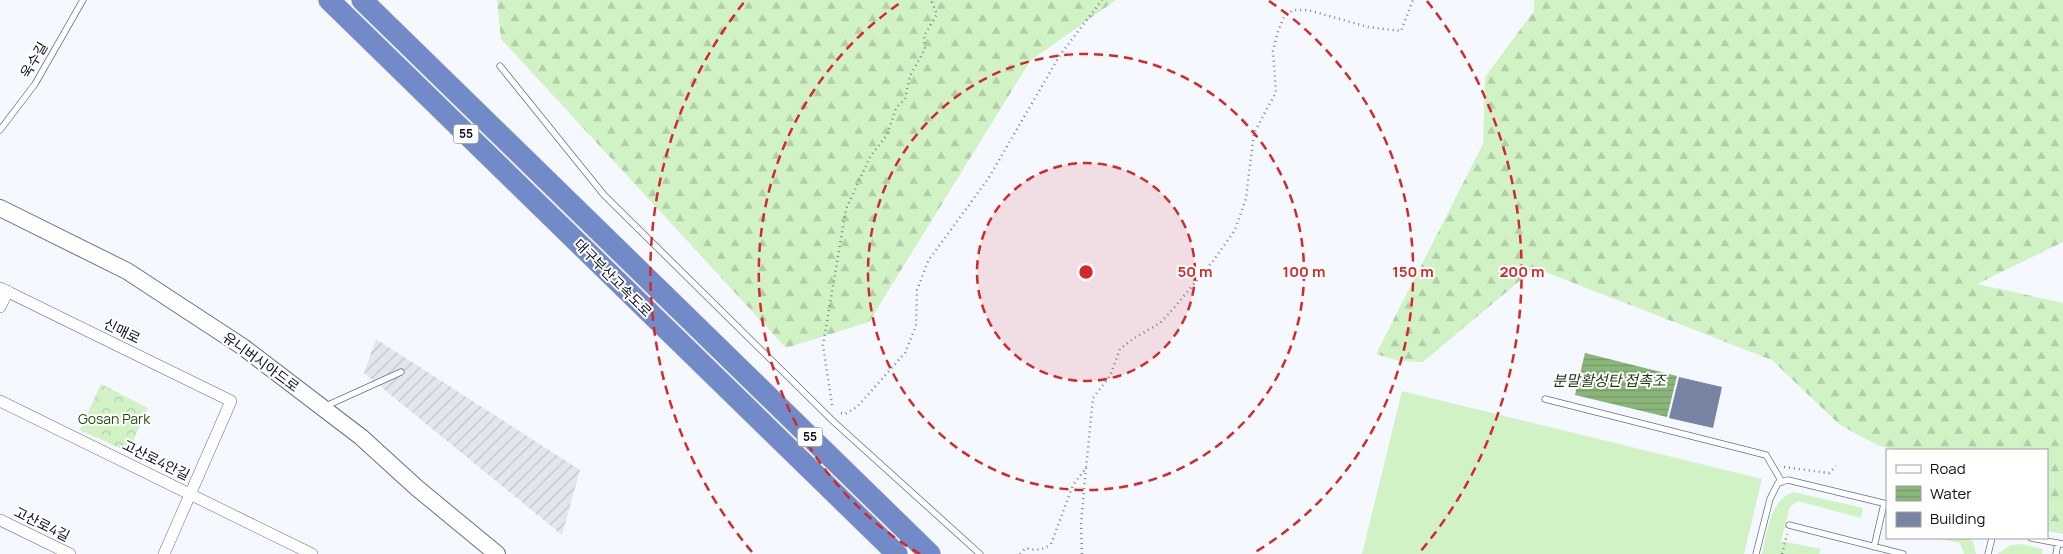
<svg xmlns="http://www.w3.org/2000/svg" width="2063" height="554" font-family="Manrope,'Noto Sans KR',sans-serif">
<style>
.industrial{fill:url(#industrial-furrows)}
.grass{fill:#d1f2c5}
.forest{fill:url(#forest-firs)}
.park{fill:url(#park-crowns)}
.water{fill:url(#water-rules)}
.building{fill:#7784a3}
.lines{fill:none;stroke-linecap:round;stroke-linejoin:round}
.service-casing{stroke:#64718f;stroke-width:7}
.minor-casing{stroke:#64718f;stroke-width:12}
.secondary-casing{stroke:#64718f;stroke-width:18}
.motorway-casing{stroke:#d3d4d6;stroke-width:22}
.path{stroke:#7f838c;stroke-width:2.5;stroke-dasharray:1 4;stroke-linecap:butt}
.service{stroke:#fff;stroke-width:5.5}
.minor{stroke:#fff;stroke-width:11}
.secondary{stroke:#fff;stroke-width:16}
.motorway{stroke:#728ac8;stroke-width:21}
.ring{fill:none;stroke:#d62828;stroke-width:2.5;stroke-dasharray:9 6}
.labels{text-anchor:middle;stroke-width:4;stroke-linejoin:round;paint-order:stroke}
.shield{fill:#fff;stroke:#555860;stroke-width:1}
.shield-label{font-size:12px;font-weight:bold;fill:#0c111c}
.street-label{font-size:14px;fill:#0c111c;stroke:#fff}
.park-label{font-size:14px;fill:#224c0d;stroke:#fff}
.water-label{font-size:15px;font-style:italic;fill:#1a370c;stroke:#fff}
.centre{fill:#d62828;stroke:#fff;stroke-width:2.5}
.ring-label{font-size:15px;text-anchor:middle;font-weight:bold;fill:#d62828;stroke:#fff;stroke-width:4;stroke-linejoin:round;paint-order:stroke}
</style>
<defs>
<pattern id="industrial-furrows" width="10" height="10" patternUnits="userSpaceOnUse" patternTransform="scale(1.25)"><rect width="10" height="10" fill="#e2e6ee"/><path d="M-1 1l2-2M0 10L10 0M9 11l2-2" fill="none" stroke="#c1c4cc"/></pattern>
<pattern id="forest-firs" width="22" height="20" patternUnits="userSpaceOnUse" patternTransform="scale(1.25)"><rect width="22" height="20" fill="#d1f2c5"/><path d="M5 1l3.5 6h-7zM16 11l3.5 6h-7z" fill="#b2cea9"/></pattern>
<pattern id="park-crowns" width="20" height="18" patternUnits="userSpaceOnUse" patternTransform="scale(1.25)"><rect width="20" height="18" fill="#d1f2c5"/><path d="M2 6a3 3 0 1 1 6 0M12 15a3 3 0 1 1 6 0" fill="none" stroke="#b2cea9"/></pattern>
<pattern id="water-rules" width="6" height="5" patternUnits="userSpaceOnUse" patternTransform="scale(1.25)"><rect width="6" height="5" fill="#8ab679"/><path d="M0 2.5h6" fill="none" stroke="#769b68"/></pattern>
</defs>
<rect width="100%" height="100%" fill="#f5f8ff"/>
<!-- industrial -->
<path class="industrial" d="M376 339 580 470 562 535 364 373Z"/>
<!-- grass -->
<path class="grass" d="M1402 391 1762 479 1744 554H1362Z
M1793 492 1863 508 1861 518 1798 501 1790 507 1781 541 1821 549 1819 554H1762C1768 531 1769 501 1793 492Z
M1935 538H1969L1973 542 1976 554H1964L1960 543Z
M2021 544 2043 549 2042 554H1997L2011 545Z"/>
<!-- forest -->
<path class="forest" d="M497 0H1116L1030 61 869 322 786 348 501 39Z
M1534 0H2063V242L1977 284 2063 303V534L2047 531V450H1898L1879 446 1840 425 1772 360 1535 268 1423 362 1399 361 1376 354 1483 144 1485 77 1534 11Z"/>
<!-- park -->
<path class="park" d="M101 384 148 408 128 452 80 430Z"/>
<!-- water -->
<path class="water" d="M1585 353 1677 376 1667 417 1575 395Z"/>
<!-- building -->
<path class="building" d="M1679 377 1722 387 1713 428 1669 418Z"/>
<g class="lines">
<!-- service casing -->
<g class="service-casing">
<path id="service" d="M500 66 604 195 834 422 980 554
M0 130 35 84 83 0
M1545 399 1766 455 1782 482
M326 406 401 372
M1789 525 1903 554
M2031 538 2063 544
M1874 547 1884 504
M1756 554 1770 499 1778 483 1788 480 1887 504
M1988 554 1992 538
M2056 554 2058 543"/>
</g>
<!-- minor casing -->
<g class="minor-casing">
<path id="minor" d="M0 288 231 401 164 554
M0 307 8 291
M0 401 312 554
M0 520 70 554"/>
</g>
<!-- secondary casing -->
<g class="secondary-casing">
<path id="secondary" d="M0 208 127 271 243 347 361 437 417 488 497 554"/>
</g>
<!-- motorway casing -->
<g class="motorway-casing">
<path id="motorway" d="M329 0 897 554
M362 0 930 554"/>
</g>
<!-- path -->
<path class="path" d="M832 405 823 345 846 209 870 157 887 135 896 108 905 99 910 76 925 49 924 36 937 14 932 2 934 0
M841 413 845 414 857 407 905 353 916 326 917 290 928 261 988 179 1060 55 1102 0
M1784 467 1829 473 1836 466
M1020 554 1026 548C1036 551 1043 550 1051 544L1073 485 1086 468 1093 398 1110 376 1120 349 1133 339 1160 323 1174 308 1213 261 1235 230 1246 198 1254 133 1276 92 1273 51 1278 31 1284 17 1293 10H1308L1368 27 1401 31 1413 0
M1082 554 1081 524 1086 468
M1782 554 1787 534"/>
<!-- service -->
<use href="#service" class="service"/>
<!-- minor -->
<use href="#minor" class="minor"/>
<!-- secondary -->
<use href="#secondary" class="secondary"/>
<!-- motorway -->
<use href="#motorway" class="motorway"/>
</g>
<!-- distance rings -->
<circle cx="1086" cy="272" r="109" fill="#d62828" fill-opacity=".12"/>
<g class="ring">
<circle cx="1086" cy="272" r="109"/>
<circle cx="1086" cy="272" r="218"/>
<path d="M920 554A327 327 0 0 1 903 1M1269 1A327 327 0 0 1 1252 554"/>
<path d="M752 552A436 436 0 0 1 745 1M1427 1A436 436 0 0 1 1420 552"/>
</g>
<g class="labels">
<!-- shield labels -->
<g class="shield">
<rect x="453.5" y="124.5" width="25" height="19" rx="4"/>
<rect x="797.5" y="427.5" width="25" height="19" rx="4"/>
</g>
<g class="shield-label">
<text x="466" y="138">55</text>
<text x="810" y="441">55</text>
</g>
<!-- street labels -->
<g class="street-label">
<text transform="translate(34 60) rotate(-59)" y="5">욱수길</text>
<text transform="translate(613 278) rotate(45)" y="5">대구부산고속도로</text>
<text transform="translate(122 331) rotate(26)" y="5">신매로</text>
<text transform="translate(261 362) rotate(36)" y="5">유니버시아드로</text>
<text transform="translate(156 460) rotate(26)" y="5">고산로4안길</text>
<text transform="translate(42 524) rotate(26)" y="5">고산로4길</text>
</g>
<!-- park labels -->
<g class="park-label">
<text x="114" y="424">Gosan Park</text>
</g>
<!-- water labels -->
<g class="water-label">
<text x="1609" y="386">분말활성탄 접촉조</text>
</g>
</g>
<circle cx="1086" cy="272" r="8" class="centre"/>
<g class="ring-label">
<text x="1195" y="277">50 m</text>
<text x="1304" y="277">100 m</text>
<text x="1413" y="277">150 m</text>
<text x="1522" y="277">200 m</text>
</g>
<!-- legend -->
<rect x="1886" y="449" width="162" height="90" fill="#ffffff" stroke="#9ea0a4"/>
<rect x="1896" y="465" width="25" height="8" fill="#ffffff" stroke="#9ea0a4"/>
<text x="1930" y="474" font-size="15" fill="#0c111c">Road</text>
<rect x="1896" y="486" width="25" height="15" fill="url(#water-rules)" stroke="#9ea0a4"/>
<text x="1930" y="499" font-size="15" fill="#0c111c">Water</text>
<rect x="1896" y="512" width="25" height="15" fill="#7784a3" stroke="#9ea0a4"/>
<text x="1930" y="524" font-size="15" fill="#0c111c">Building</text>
</svg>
